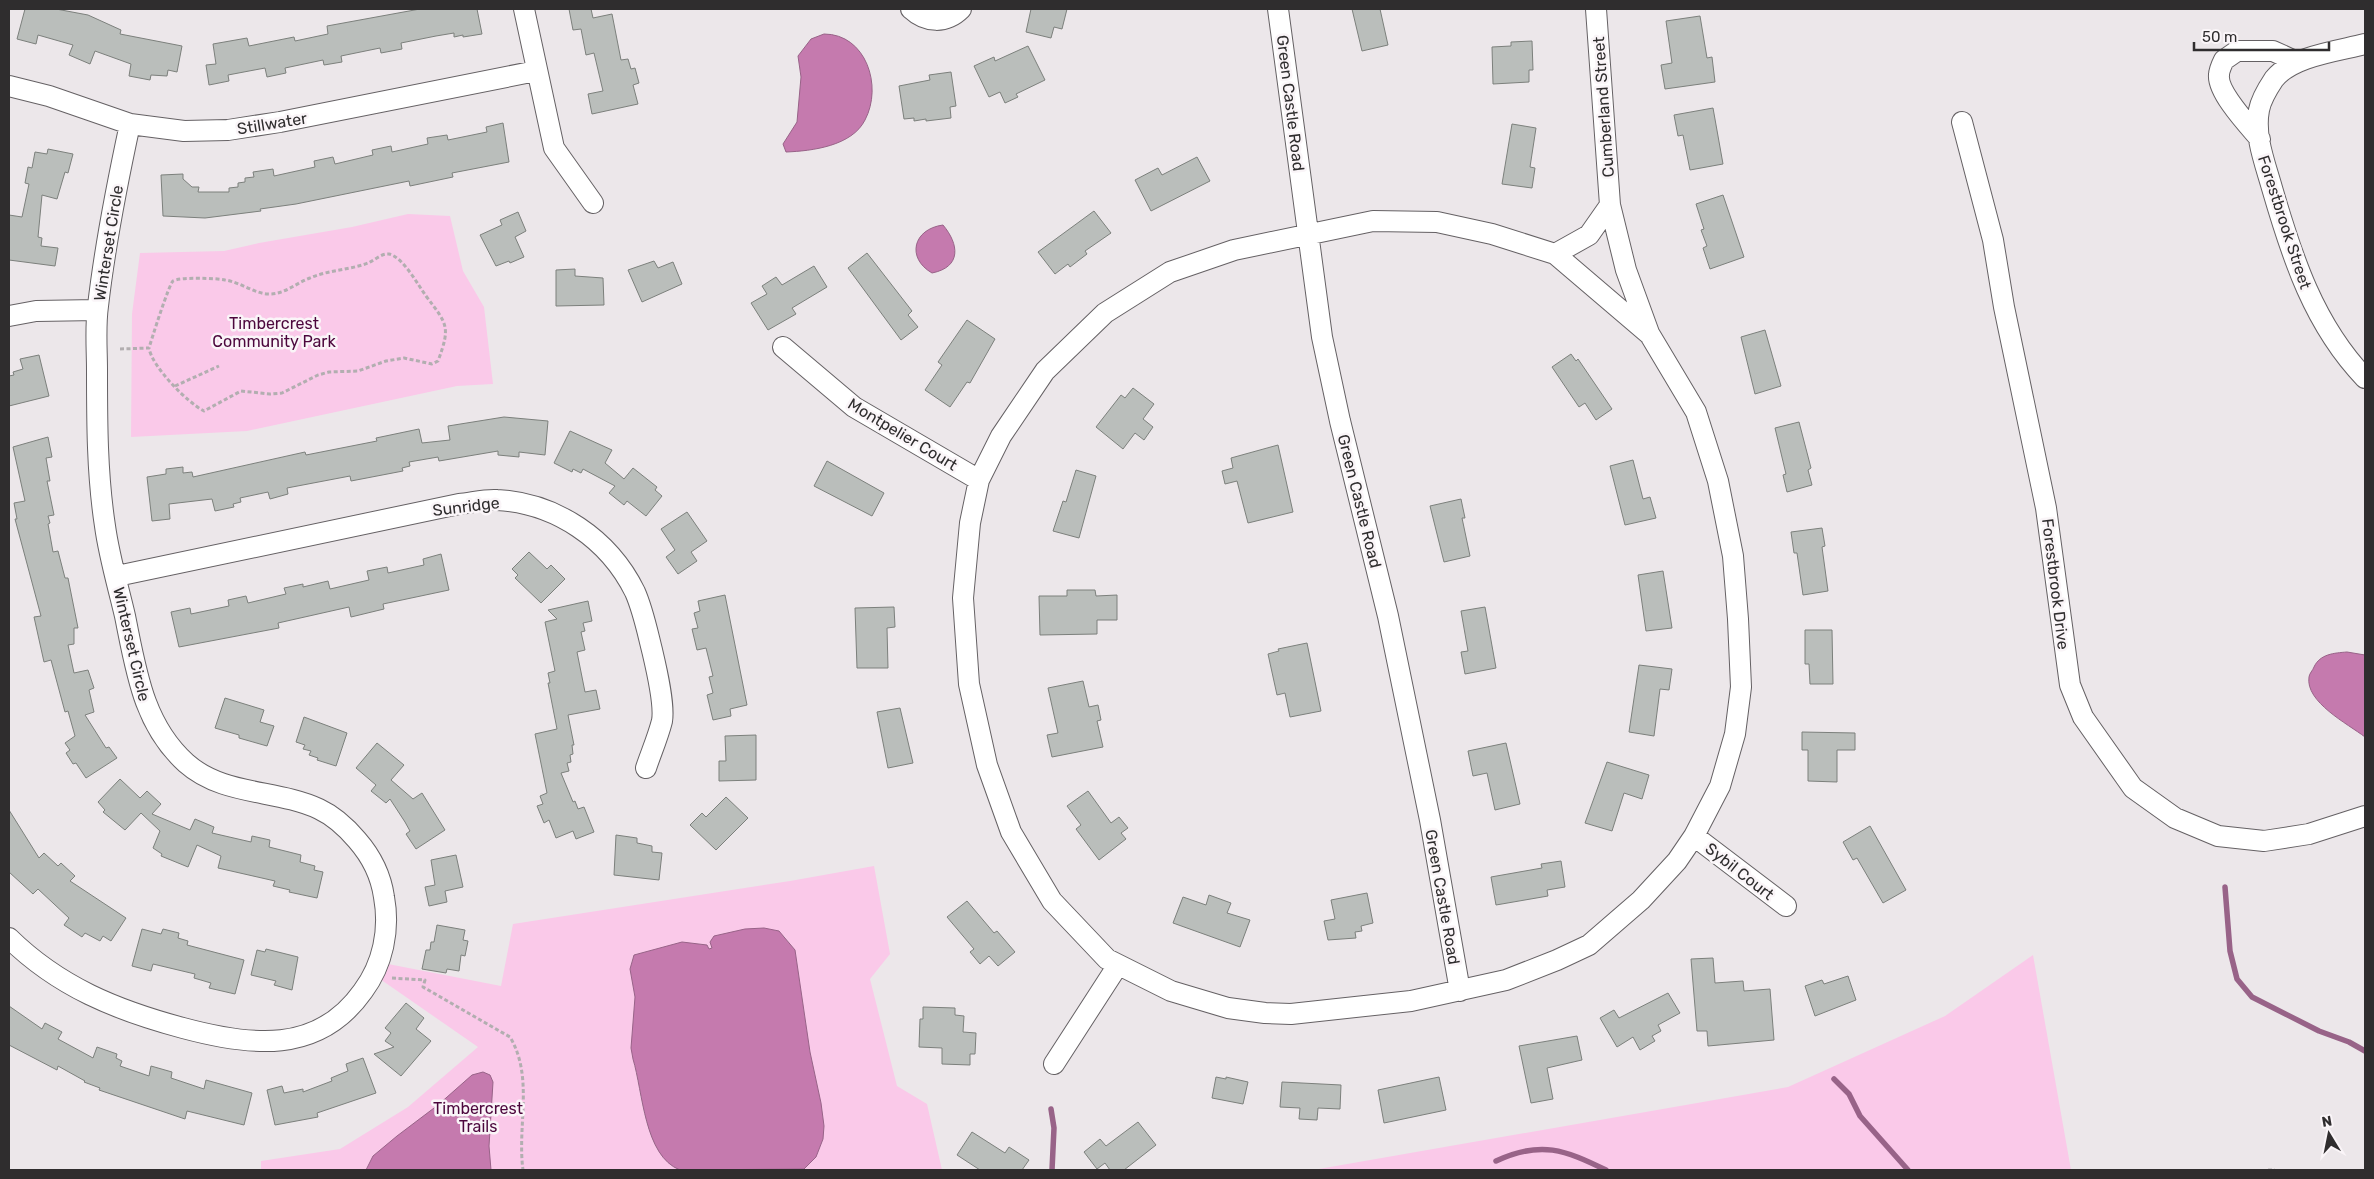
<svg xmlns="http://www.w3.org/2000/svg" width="2374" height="1179" font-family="Rubik,sans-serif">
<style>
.green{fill:#fac9e9}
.water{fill:#c57aae;stroke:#986388}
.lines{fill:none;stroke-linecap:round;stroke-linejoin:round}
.stream{stroke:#986388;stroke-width:5.5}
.building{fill:#babebb;stroke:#7c807c}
.street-casing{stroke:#656164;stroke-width:22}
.path{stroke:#b2aeb0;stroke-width:3;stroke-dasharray:4 2.5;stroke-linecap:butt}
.street{stroke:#fff;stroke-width:20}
.labels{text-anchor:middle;stroke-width:5;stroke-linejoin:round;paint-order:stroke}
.street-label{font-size:16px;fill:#2f2d2e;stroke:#faf5f8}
.park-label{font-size:16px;fill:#4c073d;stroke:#faf5f8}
</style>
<rect width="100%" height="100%" fill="#ece7ea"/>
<!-- green -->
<path class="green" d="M408 214 450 216 463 271 484 307 493 384 457 386 247 431 131 437 132 314 140 253 224 251 259 243 352 227Z
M874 866 890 954 870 979 897 1086 927 1104 942 1170H771H799L821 1103 810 1052 795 950 784 936 709 949 707 945C679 940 661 948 634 955 627 968 634 982 635 997 636 1018 629 1038 633 1059 642 1092 644 1156 680 1170H261V1161L340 1149 408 1107 478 1047 380 979 388 964 501 986 513 924 790 881Z
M2033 955 2071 1170H1313L1788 1087 1945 1016Z"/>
<!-- water -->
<path class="water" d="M824 34C866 34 883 86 865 120 852 146 812 151 786 152L783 144 797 122 801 77 798 56 811 39Z
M943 225C959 244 962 267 932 273 906 258 913 229 943 225Z
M2347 652 2365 655V737C2348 724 2305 702 2309 677 2309 674 2313 670 2314 667 2320 654 2334 653 2347 652Z
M764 928 779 931 795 950 810 1052 821 1103 824 1126 823 1139 816 1157 804 1169 680 1170C644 1156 643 1092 633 1059L631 1048 635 997 630 969 634 955 682 942 707 945 709 949 712 948 710 942 714 936 745 929Z
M483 1072 490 1075 493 1082 489 1146 491 1170H366L373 1156 397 1136 438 1105 472 1075Z"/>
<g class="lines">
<!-- stream -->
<path class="stream" d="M2225 887 2230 951 2237 979 2252 997 2319 1031 2349 1042 2365 1051
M1834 1079 1849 1094 1860 1116 1908 1170
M1051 1109 1054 1128 1052 1170
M1496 1161C1541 1140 1565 1150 1606 1170"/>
</g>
<!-- building -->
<path class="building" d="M25 9H56L88 15 121 30 120 34 182 46 177 72 168 70 167 76 151 75 150 80 129 76 131 64 95 51 90 64 69 55 73 45 38 35 36 44 17 39Z
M420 9H477L482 34 463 37V35L454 37V33L436 36 401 43 402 49 381 53 380 48 341 56 342 62 324 65 323 60 285 68 286 73 267 77 265 68 228 75 229 81 209 85 206 65 216 64 213 44 247 38 249 46 294 37 295 41 328 34 327 26Z
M569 9H591L593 18 612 14 621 60 628 59 631 69 635 68 639 83 633 85 638 104 592 114 588 94 603 91 594 53 586 55 581 29 573 30Z
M1031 9H1067L1062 29 1054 27 1051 38 1026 32Z
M1352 9H1380L1388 45 1362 51Z
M1700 16 1707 58 1712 57 1715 82 1665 89 1661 65 1672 63 1666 21Z
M1532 41 1533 70H1529V82L1493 84 1492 47 1511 46V42Z
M1028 46 1045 80 1016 94 1018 97 1005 103 1000 92 989 97 974 66 994 57 995 61Z
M951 72 956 106 950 107 951 118 926 121V119L914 121V118L904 119 899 86 930 80 929 75Z
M1713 108 1723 164 1690 170 1683 135 1678 136 1674 115Z
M503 123 509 162 452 173 453 177 410 186 409 181 296 204 260 209 261 211 205 218 163 216 161 175 183 174V179L192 187H199L198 192H229V188L238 187V183L245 182V178L254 177 253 172 273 169 274 176 315 167 314 161 333 157 335 164 373 155 372 150 391 146 392 152 428 144 427 138 447 135 448 140 487 132 486 127Z
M1512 124 1536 128 1530 167 1535 168 1532 188 1502 184Z
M48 149 73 154 68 173 65 172 57 199 42 195 38 237 42 238 41 246 58 248 55 266 9 260V215L22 217 29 184 25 183 28 167 32 168 35 152 47 154Z
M1197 157 1210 181 1151 211 1135 180 1158 168 1162 175Z
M1723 195 1744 257 1710 269 1703 248 1707 246 1701 230 1704 229 1696 204Z
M1094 211 1111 233 1085 251 1087 254 1070 267 1068 264 1055 274 1038 252Z
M518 212 526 231 515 237 524 257 510 263 509 261 496 266 480 235 502 225 500 220Z
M867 253 912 311 908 315 918 327 901 340 848 268Z
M654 261 658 268 673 262 682 284 642 302 628 270Z
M814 266 827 287 792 308 796 314 768 330 751 303 767 294 762 286 776 277 782 285Z
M575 269V276L603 278 604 305 556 306V270Z
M967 320 995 339 970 383 967 382 950 407 925 390 942 365 938 362Z
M1765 330 1781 386 1755 394 1741 337Z
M1571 354 1576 361 1578 359 1612 409 1596 420 1585 403 1579 407 1552 367Z
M39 355 49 396 9 406V376L14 375 13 372 23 369 20 359Z
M1133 388 1154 404 1143 419 1153 427 1144 440 1135 433 1123 449 1096 427 1121 395 1125 398Z
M504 417 548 421 545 455 519 452V457L498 455V451L439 461 438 457 409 462 410 466 402 468 403 471 351 481 350 476 287 488 288 494 270 499 268 492 240 498 241 502 233 504 234 507 215 511 212 499 169 504 170 519 152 521 147 477 166 474V469L183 467V473L192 472 193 477 305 452 306 455 377 441 376 438 419 429 422 443 450 440 448 426Z
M1799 422 1811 468 1808 470 1812 485 1787 492 1783 475 1786 474 1775 428Z
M570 431 612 450 605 463 624 479 633 468 657 487 655 490 662 496 646 516 627 501 624 505 609 493 615 486 583 469 581 473 573 469 572 472 554 463Z
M48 437 52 457 46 458 50 481H47L54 515 48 516 50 523 48 524 53 552 58 551 65 578H68L78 628H74V644L68 645 74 673 88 670 94 688 89 690 94 712 85 715 106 748 109 747 117 758 86 778 76 763 73 764 66 753 70 750 65 743 75 736 68 711 65 712 51 660 44 662 34 617 41 616 15 519H17L14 503 25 501 13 447Z
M1278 445 1293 512 1248 523 1237 481 1225 484 1222 471 1233 468 1231 458Z
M1633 460 1643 499 1650 497 1656 518 1625 525 1610 466Z
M827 461 884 493 872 516 814 486Z
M1076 470 1096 476 1079 538 1053 531 1063 501 1066 502Z
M1461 499 1465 518H1462L1470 556 1444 562 1430 506Z
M687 512 707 541 691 552 697 561 678 574 666 557 675 550 661 529Z
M1822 528 1825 546 1822 547 1828 591 1803 595 1797 553H1794L1791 532Z
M529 552 547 569 551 565 565 579 541 603 515 578 518 575 512 569Z
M441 554 449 590 383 604 384 609 351 617 349 607 278 623 279 628 179 647 171 612 190 608 191 614 229 606 228 600 246 596 248 603 286 594 284 588 303 584V587L328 581 330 589 369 580 367 571 387 567 388 573 424 565 423 559Z
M1663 571 1672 628 1646 631 1638 575Z
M1067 590H1095L1096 596 1117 595V620H1097V634L1040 635 1039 596H1067Z
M725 595 747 705 730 709 731 716 713 720 707 695 713 693 709 677 713 676 706 648 697 650 692 629 698 628 694 613 700 611 698 601Z
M588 601 592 621 583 623 585 631 581 632 585 650 577 652 585 692 596 690 600 709 568 715 574 745H572L573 754 570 755 571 762 567 763 569 771 561 773 573 802 575 801 578 809 584 807 594 832 576 839 573 831 556 838 549 820 544 823 537 806 543 804 540 796 547 793 535 734 557 729 548 683H550L548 673 555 671 545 622 557 619 548 610Z
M894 607 895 627 887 628 888 668H857L855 608Z
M1485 607 1496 668 1465 674 1461 652 1468 651 1461 611Z
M1805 630H1832L1833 684H1810L1809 664H1805Z
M1307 643 1321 711 1290 717 1285 693 1277 695 1268 654 1279 651 1278 649Z
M1639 665 1672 669 1669 690 1660 689 1654 736 1629 732Z
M1083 681 1089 707 1098 705 1101 720 1097 721 1103 747 1052 757 1047 735 1058 733 1048 688Z
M225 698 264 710 260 722 274 726 267 746 239 738V735L215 728Z
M900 708 913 763 888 768 877 712Z
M304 717 347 733 336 766 317 760 318 758 309 755 311 751 303 749 305 745 296 742Z
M1802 732 1855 733V750H1837V782L1808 781V750H1802Z
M756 735V780L719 781V761H726L725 736Z
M377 743 404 765 391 780 413 799 422 793 445 830 416 849 406 834 410 831 405 822 390 799 386 803 371 791 376 785 356 768Z
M1506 743 1520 804 1495 810 1487 773 1473 776 1468 751Z
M1607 762 1649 775 1642 799 1624 793 1612 831 1585 823Z
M120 779 140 798 147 791 161 804 152 814 190 830 195 819 214 827 212 833 251 842 252 836 270 840 269 847 301 855 300 862 315 866 314 870 323 872 317 898 289 892 290 890 273 886 275 881 218 868 221 856 197 845 188 867 161 856 162 854 153 848 160 831 141 813 125 830 103 812 105 810 98 802Z
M1088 791 1111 823 1119 817 1128 828 1121 833 1126 839 1099 860 1076 829 1081 825 1067 806Z
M726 797 748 818 716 850 690 825 702 813 706 817Z
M9 810 39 858 44 853 58 866 61 863 75 876 70 881 126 918 111 941 103 936 100 941 85 933 82 937 64 925 69 918 38 889 33 894 9 872Z
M1870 826 1906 890 1883 903 1857 858 1853 860 1843 842Z
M616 835 637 838V843L652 846V852L662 853 659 880 614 875Z
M456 855 463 887 445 891 447 902 429 906 425 887 435 885 431 860Z
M1561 861 1565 887 1547 890 1548 896 1496 905 1491 877 1542 868 1541 864Z
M1367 893 1373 923 1361 926 1362 931 1355 932 1356 938 1328 940 1324 921 1335 919 1331 900Z
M1209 895 1231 903 1227 913 1250 920 1240 947 1173 923 1183 897 1206 905Z
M967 901 994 933 997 931 1015 952 998 966 989 956 980 964 970 952 974 949 947 917Z
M437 925 465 930 463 940 468 941 465 956 461 955 459 971 447 969 446 973 422 969 426 950H430L431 942H434Z
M142 929 161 934 163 929 179 933 178 938 188 941 187 945 244 960 235 994 209 988 211 983 194 978 195 974 153 964 151 971 132 966Z
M266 949 298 957 292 990 274 985 276 981 251 975 257 950 265 952Z
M1713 958 1715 983 1743 981 1744 991 1770 989 1774 1040 1708 1046 1707 1031H1697L1691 959Z
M1848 976 1856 1000 1815 1016 1805 986 1822 980 1824 984Z
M1668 993 1680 1013 1658 1025 1661 1031 1652 1036 1655 1041 1640 1050 1633 1037 1617 1047 1600 1018 1614 1010 1619 1018Z
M406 1003 424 1018 416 1029 431 1041 401 1076 374 1054 394 1047 385 1041 391 1033 385 1028Z
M9 1006 42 1029 45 1023 62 1032 58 1039 93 1058 97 1047 117 1054 116 1058 122 1061 120 1066 149 1076 151 1066 172 1072 171 1078 204 1089 206 1080 252 1093 244 1125 187 1111 185 1119 99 1090 100 1088 84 1082 85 1081 58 1066 57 1070 9 1045Z
M923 1007 955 1008V1015L964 1016 963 1032 976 1033 975 1054H970V1065L942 1064V1048L919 1047 920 1019H923Z
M1577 1036 1582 1060 1547 1068 1553 1099 1531 1103 1519 1046Z
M363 1058 376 1093 317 1113 318 1117 275 1125 267 1090 282 1086 284 1093 303 1089V1092L332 1081 331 1078 348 1071 346 1064Z
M1216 1077 1226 1079V1077L1248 1082 1243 1104 1212 1098Z
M1439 1077 1446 1110 1384 1123 1378 1090Z
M1282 1082 1341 1085 1340 1109 1318 1108 1317 1120 1299 1119 1300 1108 1280 1107Z
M1138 1122 1156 1145 1124 1170H1110L1105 1163 1097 1169 1084 1152 1100 1139 1106 1146Z
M972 1132 1005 1153 1009 1147 1029 1160 1022 1170H980L957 1155Z"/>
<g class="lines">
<!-- street casing -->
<g class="street-casing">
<path id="street" d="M524 9 554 148 593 203
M911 9C926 23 946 24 961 9
M1278 9 1322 337 1340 421 1388 616 1430 820 1460 991
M1596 9 1610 205 1626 270 1649 333
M2365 44C2338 51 2292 56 2274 79 2268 88 2261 99 2259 110 2254 136 2265 163 2272 188 2292 257 2314 325 2365 378
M9 86 49 96 130 124 184 131 228 130 280 122 536 71
M1962 122 1993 240 2004 307 2046 508 2070 685 2083 717 2133 788 2175 818 2218 836 2264 841 2309 834 2365 816
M2260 139C2249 126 2217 92 2219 75 2219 70 2222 64 2224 60L2237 51H2273L2297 62
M1373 221 1437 222 1492 234 1555 254 1650 335 1696 412 1718 481 1733 556 1738 619 1741 687 1735 734 1720 786 1694 836 1677 861 1641 900 1589 945 1557 960 1506 980 1411 1001 1291 1014 1265 1013 1228 1008 1171 991 1107 959 1052 901 1011 832 987 765 969 684 963 598 970 523 979 480 1001 436 1045 371 1105 313 1170 272 1234 250Z
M1555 254 1589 235 1610 205
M9 316 36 311 97 310
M783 347 854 407 979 480
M117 576 459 504C471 503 485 499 497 500 556 503 609 539 635 592 643 610 647 630 652 650 656 667 665 704 662 721 658 737 651 753 646 768
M1694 836 1786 906
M9 938C59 987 116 1010 183 1028 250 1046 318 1055 363 991 383 964 390 930 384 897 381 876 371 856 357 840 346 827 334 816 319 809 276 789 223 796 186 763 143 724 136 670 125 616 118 586 109 556 105 526 97 474 97 421 97 370 97 349 95 327 98 306 105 245 117 184 130 124
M1054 1064 1118 965"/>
</g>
<!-- path -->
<path class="path" d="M120 349 149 348C151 341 169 284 173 281 178 277 217 278 225 280 240 282 253 293 268 294 284 295 296 283 310 278 328 270 350 270 368 263 375 260 382 253 389 254 403 257 418 285 426 296 447 324 451 326 438 361L432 364 404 358 386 361 358 371 329 372 318 375 282 393 270 394 241 391 204 411C188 403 152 367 149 348
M175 386 219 366
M392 978 425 980 423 987 510 1037C534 1077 517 1126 523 1170
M2268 1170H2275"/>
<!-- street -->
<use href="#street" class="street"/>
</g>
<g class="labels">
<!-- street labels -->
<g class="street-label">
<text transform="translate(1291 103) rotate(83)" y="6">Green Castle Road</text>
<text transform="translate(1603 107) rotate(-94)" y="6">Cumberland Street</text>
<text transform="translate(272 123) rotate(-9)" y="6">Stillwater</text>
<text transform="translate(2285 222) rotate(72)" y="6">Forestbrook Street</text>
<text transform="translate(108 243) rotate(-81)" y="6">Winterset Circle</text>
<text transform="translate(903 434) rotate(31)" y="6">Montpelier Court</text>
<text transform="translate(1360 501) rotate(76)" y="6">Green Castle Road</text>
<text transform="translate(466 506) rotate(-7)" y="6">Sunridge</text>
<text transform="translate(2056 584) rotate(83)" y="6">Forestbrook Drive</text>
<text transform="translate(132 644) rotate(77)" y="6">Winterset Circle</text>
<text transform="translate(1740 871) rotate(38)" y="6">Sybil Court</text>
<text transform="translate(1443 897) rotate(80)" y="6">Green Castle Road</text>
</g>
<!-- park labels -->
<g class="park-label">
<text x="274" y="329">Timbercrest<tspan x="274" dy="18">Community Park</tspan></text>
<text x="478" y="1114">Timbercrest<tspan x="478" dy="18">Trails</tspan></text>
</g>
</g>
<!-- border -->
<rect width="2374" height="1179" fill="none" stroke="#2f2d2e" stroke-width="20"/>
<!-- north arrow -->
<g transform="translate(2329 1134) rotate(350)" stroke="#faf5f8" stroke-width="4" paint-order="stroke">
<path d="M0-4L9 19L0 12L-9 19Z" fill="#2f2d2e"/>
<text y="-8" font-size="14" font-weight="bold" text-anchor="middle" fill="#2f2d2e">N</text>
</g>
<!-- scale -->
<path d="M2194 42v8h135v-8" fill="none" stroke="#2f2d2e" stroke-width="2.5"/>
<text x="2202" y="42" font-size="15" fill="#2f2d2e" stroke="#faf5f8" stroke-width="4" paint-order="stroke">50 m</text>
</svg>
